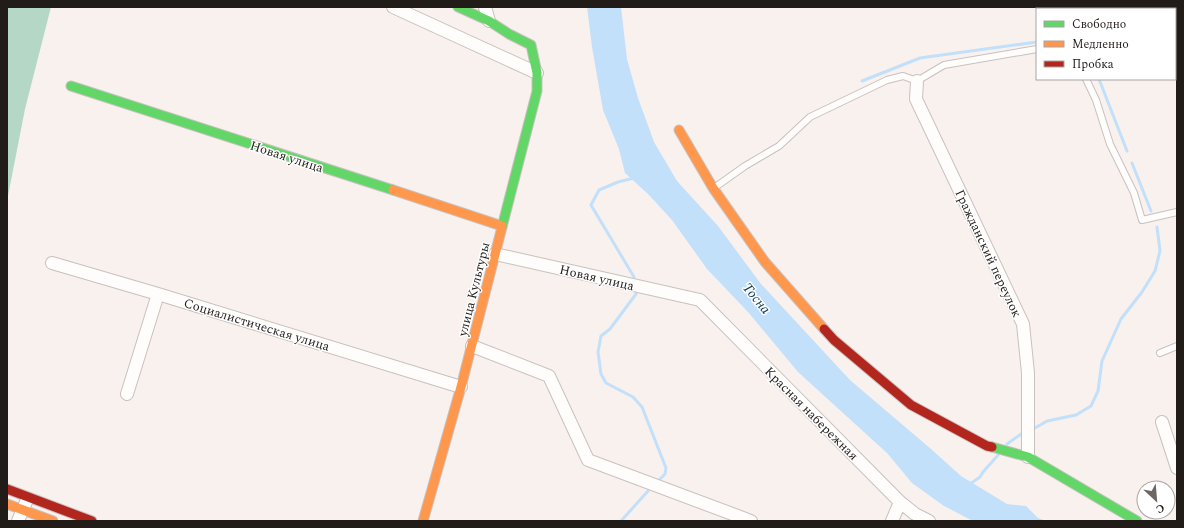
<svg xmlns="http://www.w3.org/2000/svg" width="1184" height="528" font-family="Spectral,serif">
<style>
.forest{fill:#b4d8c5}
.water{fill:#c2e0f9}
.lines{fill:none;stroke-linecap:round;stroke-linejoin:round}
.stream{stroke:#c2e0f9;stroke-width:3}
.lane-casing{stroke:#c8c1bf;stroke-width:8}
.street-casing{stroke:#c8c1bf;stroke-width:14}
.fast-casing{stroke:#c8c1bf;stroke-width:11}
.slow-casing{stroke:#c8c1bf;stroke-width:11}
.jam-casing{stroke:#c8c1bf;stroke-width:11}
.lane{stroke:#fefdfc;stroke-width:6}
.street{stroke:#fefdfc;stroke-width:12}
.fast{stroke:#63d668;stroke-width:9}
.slow{stroke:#ff974d;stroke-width:9}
.jam{stroke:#b3261e;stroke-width:9}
.labels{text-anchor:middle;stroke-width:3;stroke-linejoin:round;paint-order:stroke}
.street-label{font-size:13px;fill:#221c19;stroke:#fff}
.water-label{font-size:14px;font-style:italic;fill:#033452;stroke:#fff}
</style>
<rect width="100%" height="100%" fill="#f9f1ee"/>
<!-- forest -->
<path class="forest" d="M7 7H51L25 109 7 201Z"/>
<!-- water -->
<path class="water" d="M587 7H621L627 59 638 98 654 142 677 181 718 226 761 284 850 380 931 449 961 476 1007 504 1026 506 1038 518 1046 521H973L944 506 912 483 887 453 798 372 748 312 707 269 672 220 648 194 625 173 619 149 603 110 592 47Z"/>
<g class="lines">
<!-- stream -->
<path class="stream" d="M1086 9V7
M1175 60H1177
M1099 79 1127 151
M862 81 920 58 1037 42
M1132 163 1151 211
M634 277 591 205 599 190 618 182 634 178
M636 294 610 329 601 336 598 352 601 374 606 383 633 397 642 407 666 468 665 474 660 479
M1035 428 1047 421 1076 415 1091 406 1098 391 1102 361 1121 319 1142 292 1155 271 1160 251 1157 227
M1007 444 1024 432
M970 484 980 477 983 472 999 454
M621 521 648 491"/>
<!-- lane casing -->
<g class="lane-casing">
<path id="lane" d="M1086 79 1096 100 1110 144 1134 193 1142 220 1177 212
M714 188 745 166 779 146 810 117 887 80 903 76 917 81 944 65 1037 49
M1160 353 1177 346"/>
</g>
<!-- street casing -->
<g class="street-casing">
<path id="street" d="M393 7 537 73
M485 7 489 21
M917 81 916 99 1023 324 1028 373V457
M495 254 700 300 900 502 915 514 929 521
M52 263 158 294 461 387
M472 346 549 376 588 460 751 521
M127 394 158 294
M1162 422 1177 468
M18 521 26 502
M892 521 900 502"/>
</g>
<!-- fast casing -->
<g class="fast-casing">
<path id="fast" d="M458 7 489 21 509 34 531 45 537 73V91L502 227
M71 86 393 190
M992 447 1028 457 1137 521"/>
</g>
<!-- slow casing -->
<g class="slow-casing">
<path id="slow" d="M679 130 713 188 765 262 824 329
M393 190 502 226
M7 504 53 521
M423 521 461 387 502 227"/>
</g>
<!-- jam casing -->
<g class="jam-casing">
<path id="jam" d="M824 329 834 340 911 405 987 446 992 447
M7 489 92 521"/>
</g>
<!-- lane -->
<use href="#lane" class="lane"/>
<!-- street -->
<use href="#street" class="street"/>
<!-- fast -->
<use href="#fast" class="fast"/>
<!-- slow -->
<use href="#slow" class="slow"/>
<!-- jam -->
<use href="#jam" class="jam"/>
</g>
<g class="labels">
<!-- street labels -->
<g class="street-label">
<text transform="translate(287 156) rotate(18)" y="5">Новая улица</text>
<text transform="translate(989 253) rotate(65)" y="5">Гражданский переулок</text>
<text transform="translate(597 277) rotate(13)" y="5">Новая улица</text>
<text transform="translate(473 289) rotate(-76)" y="5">улица Культуры</text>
<text transform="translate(257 324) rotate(17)" y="5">Социалистическая улица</text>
<text transform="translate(812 413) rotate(45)" y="5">Красная набережная</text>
</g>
<!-- water labels -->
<g class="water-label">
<text transform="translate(757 298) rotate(51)" y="5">Тосна</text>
</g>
</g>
<!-- border -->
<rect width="1184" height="528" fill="none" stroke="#221c19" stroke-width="16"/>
<!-- legend -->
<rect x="1036" y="8" width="140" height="72" fill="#ffffff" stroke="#a7a4a3"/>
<rect x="1044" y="21" width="20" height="6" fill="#63d668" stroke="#a7a4a3"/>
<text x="1072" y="28" font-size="12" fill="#221c19">Свободно</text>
<rect x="1044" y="41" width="20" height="6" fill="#ff974d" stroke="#a7a4a3"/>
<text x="1072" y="48" font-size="12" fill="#221c19">Медленно</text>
<rect x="1044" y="61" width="20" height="6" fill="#b3261e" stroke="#a7a4a3"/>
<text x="1072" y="68" font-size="12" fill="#221c19">Пробка</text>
<!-- north arrow -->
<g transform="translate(1156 500) rotate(154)"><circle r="19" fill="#ffffff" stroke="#a7a4a3"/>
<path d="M0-3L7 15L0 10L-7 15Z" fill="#6d6764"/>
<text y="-6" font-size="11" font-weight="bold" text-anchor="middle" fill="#221c19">С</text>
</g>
</svg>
